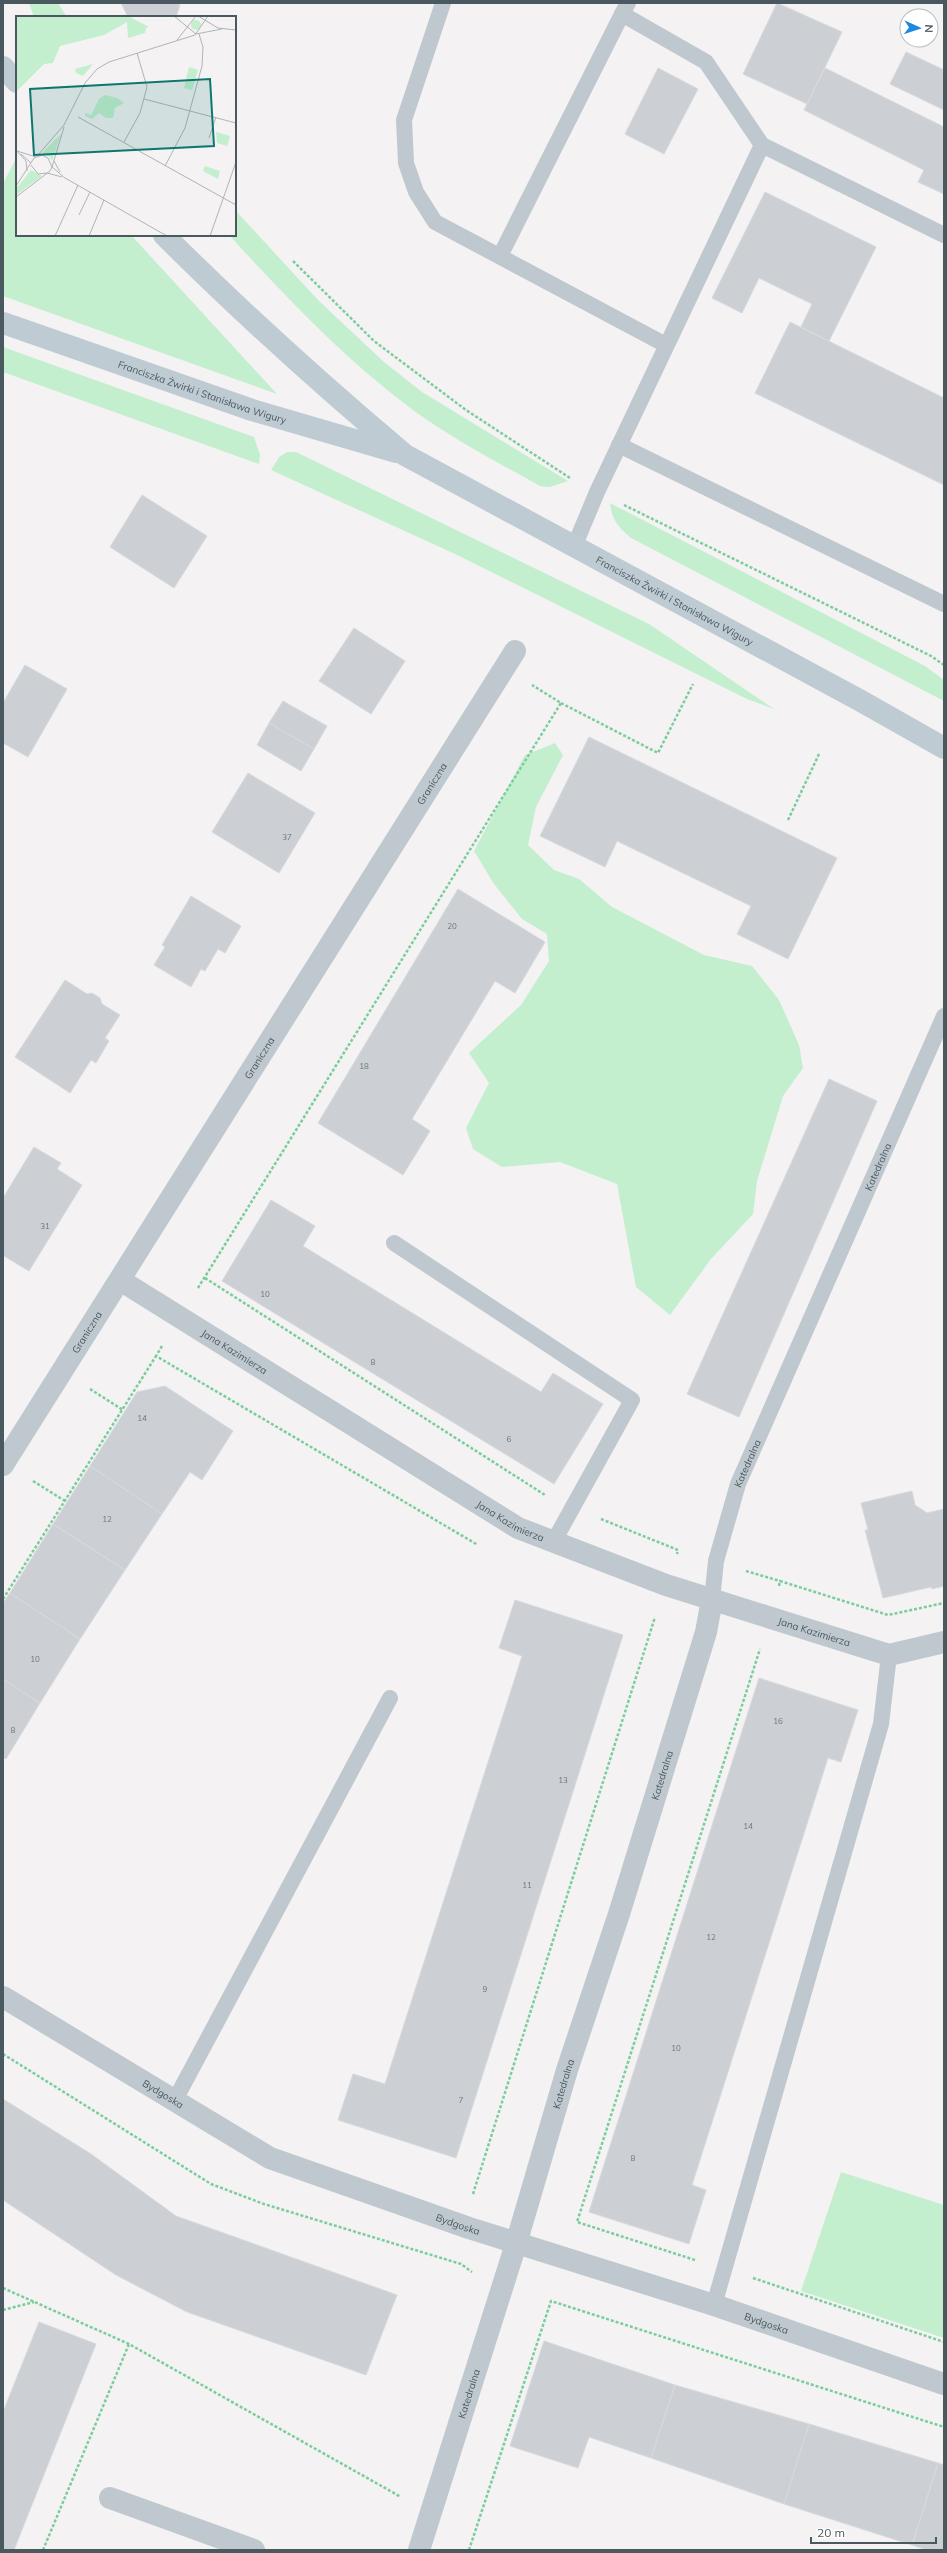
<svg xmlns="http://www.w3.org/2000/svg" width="947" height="2553" font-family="Mulish,sans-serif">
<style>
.green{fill:#c3efcf}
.building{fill:#ccd0d4;stroke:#d6d9dd}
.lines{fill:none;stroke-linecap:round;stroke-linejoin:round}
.path{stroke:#7bcd9c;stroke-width:2.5;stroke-dasharray:3 2;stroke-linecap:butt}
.lane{stroke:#bec8ce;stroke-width:16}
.street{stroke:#bec8ce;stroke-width:22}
.secondary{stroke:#bfcbd3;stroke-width:22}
.labels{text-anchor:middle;stroke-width:3.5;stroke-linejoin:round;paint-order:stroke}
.number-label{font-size:8px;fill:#6a767c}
.street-label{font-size:10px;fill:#4a585f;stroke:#fff}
.inset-road{fill:none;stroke:#b0b4b7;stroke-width:1}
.view{fill:#0f766e;fill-opacity:0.15;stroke:#0f766e;stroke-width:2}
.inset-edge{fill:none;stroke:#4a585f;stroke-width:2}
</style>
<rect width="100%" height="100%" fill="#f4f2f2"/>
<!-- green -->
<path class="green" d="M29 3H58L67 17H34Z
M17 156V235H131L277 394 3 296V184Z
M235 210 319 301 384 362 422 392 568 481 550 487 540 486C497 462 453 439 413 410 344 359 286 297 229 235H235Z
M3 347 254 437 260 455 259 464 3 372Z
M287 452H296L649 624 774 709 747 699 453 553 271 470 279 457Z
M610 503 925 666 944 680V701L631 538C618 527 612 520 610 503Z
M555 743 563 755 536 807 528 845 554 870 579 879 612 907 704 955 752 966 779 1000 799 1045 803 1068 783 1096 757 1181 753 1214 711 1259 670 1315 636 1287 617 1184 560 1162 502 1167 473 1149 466 1128 489 1083 469 1053 521 1005 549 961 547 934 522 919 494 884 474 851 525 755Z
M841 2172 944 2205V2338L801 2291Z"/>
<!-- building -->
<path class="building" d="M121 3H176L180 5 176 17H128Z
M777 3 842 32 807 104 743 74Z
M906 52 944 70V110L890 84Z
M658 68 698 89 664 154 625 134Z
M825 68 944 127V194L918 182 924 170 804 110Z
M765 192 876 247 829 341 801 327 812 304 759 278 742 313 712 298Z
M790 322 944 398V485L755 393Z
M142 495 207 536 174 588 110 547Z
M354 628 405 661 371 714 319 681Z
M25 665 67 689 28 757 3 743V703Z
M283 701 327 726 314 749 269 723Z
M269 723 314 749 301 771 257 745Z
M589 737 837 858 788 959 737 934 751 906 617 841 605 867 540 836Z
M248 773 315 813 279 873 212 832Z
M458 889 545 942 515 993 495 981 412 1119 430 1131 403 1175 318 1123Z
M191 896 241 926 225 953 218 949 205 971 201 969 191 987 154 965 165 947 162 945Z
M65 980 87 994 92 993 100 998 102 1004 120 1015 105 1038 109 1041 96 1063 91 1060 70 1093 15 1057Z
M829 1079 877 1101 739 1417 687 1394Z
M34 1147 61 1163 57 1169 82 1185 29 1271 4 1256 3 1258V1198Z
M271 1200 315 1226 303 1246 541 1392 553 1373 603 1404 554 1484 222 1281Z
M165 1386 233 1431 202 1480 190 1472 162 1514 90 1466 137 1392Z
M90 1466 162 1514 125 1570 53 1524Z
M912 1491 915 1505 927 1513 944 1509V1586L932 1589 931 1587 883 1598 865 1530H868L861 1503Z
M53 1524 125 1570 80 1639 10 1593Z
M10 1593 80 1639 40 1703 3 1679V1603Z
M515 1600 623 1635 456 2158 338 2120 353 2074 385 2084 522 1656 499 1648Z
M759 1678 858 1710 841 1762 828 1758 692 2185 706 2190 689 2244 589 2212Z
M3 1679 40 1703 6 1759 3 1757Z
M3 2099 91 2154 176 2216 397 2295 366 2375 187 2312 116 2275 3 2200Z
M39 2322 96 2344 14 2550H3V2412Z
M544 2341 675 2385 651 2458 589 2437 578 2468 510 2446Z
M675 2385 809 2424 784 2504 651 2458Z
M809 2424 938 2463 912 2545 784 2504Z
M938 2463 944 2465V2550H927L912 2545Z"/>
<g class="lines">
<!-- path -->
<path class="path" d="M293 261 374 341 466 410 570 478
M624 505 931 656 944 665
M561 703 658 753 693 684
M788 820 819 754
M205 1278 545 1495
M198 1288 561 703 532 685
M162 1346 156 1356 478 1545
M90 1389 123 1410
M33 1481 65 1501
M601 1519 678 1550 677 1554
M746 1571 780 1581
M779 1586 780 1581 888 1615 944 1603
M3 1599 156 1356
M3 2054 211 2184 264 2204 461 2264 472 2272
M473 2194 655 1617
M695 2260 577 2222 760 1649
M753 2278 944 2342
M3 2288 129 2344 401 2497
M3 2310 34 2302
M43 2550 129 2344
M469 2550 551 2301 944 2427"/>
<!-- lane -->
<g class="lane">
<path d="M443 3 404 120 406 163 416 192 435 222 666 345"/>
<path d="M628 3 622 14 706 62 762 145"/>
<path d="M500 256 622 14"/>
<path d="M619 445 944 604"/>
<path d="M574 547 597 492 762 145 944 235"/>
<path d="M394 1243 632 1400 554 1541"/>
<path id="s1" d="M712 1600 716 1561 738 1484 944 1016"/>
<path d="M175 2100 390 1698"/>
<path d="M714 2305 881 1724 889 1655"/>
</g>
<!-- street -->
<g class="street">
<path id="s2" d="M120 1280 518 1528 666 1585 889 1655 944 1642"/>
<path id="s3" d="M3 1465 515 651"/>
<path id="s4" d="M3 1997 270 2158 469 2228 714 2305 944 2384"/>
<path d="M110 2498 254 2550"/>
<path id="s5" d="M419 2550 516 2244 567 2070 619 1914 706 1632 712 1600"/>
</g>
<!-- secondary -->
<g class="secondary">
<path d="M3 67 17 82"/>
<path id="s6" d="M164 235C241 312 322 385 405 455L861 701 944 748"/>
<path id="s7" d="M3 323 252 410 396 452"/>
</g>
</g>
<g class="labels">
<!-- number labels -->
<g class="number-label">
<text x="287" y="840">37</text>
<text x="452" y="929">20</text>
<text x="364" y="1069">18</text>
<text x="45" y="1229">31</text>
<text x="265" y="1297">10</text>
<text x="373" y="1365">8</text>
<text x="142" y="1421">14</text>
<text x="509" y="1442">6</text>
<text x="107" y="1522">12</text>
<text x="35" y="1662">10</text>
<text x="778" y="1724">16</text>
<text x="13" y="1733">8</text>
<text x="563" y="1783">13</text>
<text x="748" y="1829">14</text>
<text x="527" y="1888">11</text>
<text x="711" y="1940">12</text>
<text x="485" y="1992">9</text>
<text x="676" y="2051">10</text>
<text x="461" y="2103">7</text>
<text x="633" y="2161">8</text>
</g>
<!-- street labels -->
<g class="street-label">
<text dy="4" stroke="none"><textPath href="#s7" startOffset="211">Franciszka Żwirki i Stanisława Wigury</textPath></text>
<text dy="4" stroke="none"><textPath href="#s6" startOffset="633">Franciszka Żwirki i Stanisława Wigury</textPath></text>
<text dy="4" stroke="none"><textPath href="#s3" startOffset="805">Graniczna</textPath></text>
<text dy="4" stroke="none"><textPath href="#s3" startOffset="481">Graniczna</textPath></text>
<text dy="4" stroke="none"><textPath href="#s1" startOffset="466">Katedralna</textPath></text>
<text dy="4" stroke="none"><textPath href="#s3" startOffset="157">Graniczna</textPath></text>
<text dy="4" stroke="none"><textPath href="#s2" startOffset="135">Jana Kazimierza</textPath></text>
<text dy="4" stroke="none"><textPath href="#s1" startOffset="142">Katedralna</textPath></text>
<text dy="4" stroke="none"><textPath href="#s2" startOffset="459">Jana Kazimierza</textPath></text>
<text dy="4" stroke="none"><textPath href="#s2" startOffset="783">Jana Kazimierza</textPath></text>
<text dy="4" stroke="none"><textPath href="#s5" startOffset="812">Katedralna</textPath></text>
<text dy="4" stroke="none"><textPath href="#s5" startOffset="488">Katedralna</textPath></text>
<text dy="4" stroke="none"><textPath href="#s4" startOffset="187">Bydgoska</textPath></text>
<text dy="4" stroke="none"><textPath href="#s4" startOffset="511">Bydgoska</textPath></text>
<text dy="4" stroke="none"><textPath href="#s4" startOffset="835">Bydgoska</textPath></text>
<text dy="4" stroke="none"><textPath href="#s5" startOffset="164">Katedralna</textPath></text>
</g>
</g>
<!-- overview -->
<g transform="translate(16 16)">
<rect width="220" height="220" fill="#f4f2f2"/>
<path d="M0 0H112L133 11 130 12 129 17 112 22 111 6 88 19 44 30 37 47 28 48 0 76ZM175 9a5 5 0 1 1 10 0a5 5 0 1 1-10 0ZM77 48 67 60 60 57 59 53ZM173 51 182 54 176 74 168 72ZM89 79 101 82 108 87 99 92 97 102H90L83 97 76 103 69 100V97L75 99 83 83ZM200 116 214 120 211 130 201 127ZM45 118 36 145 33 140 26 137ZM189 150 204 155 202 163 187 155ZM15 154 26 160 0 179V173Z" fill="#c3efcf"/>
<path class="inset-road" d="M158 0 180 18 206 13M182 0 202 12 220 14M161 24 180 0M128 83 220 107M62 101 220 189M193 122 200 101M108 126 124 97 131 71 121 37M0 134 10 145 11 155M1 135 20 141M5 138 15 147M22 139 48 109 69 67 81 53 93 46 179 19 192 0M38 145 44 156M15 149 22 158 31 157 46 161M149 150 169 112 186 50 187 31 183 18M36 151 48 111M36 151 49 162 151 220M0 170 18 142 26 139 32 142 36 151 34 155 0 181M63 199 74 176M39 220 62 169M73 220 88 184M194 220 220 146"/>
<path class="view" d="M194 63 198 130 18 139 14 73Z"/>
<rect width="220" height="220" class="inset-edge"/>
</g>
<!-- border -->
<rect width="947" height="2553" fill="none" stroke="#4a585f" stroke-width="8"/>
<!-- north arrow -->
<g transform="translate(919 28) rotate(93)"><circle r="19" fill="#ffffff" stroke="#b7bcbf"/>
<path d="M0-3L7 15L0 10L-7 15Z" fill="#1f89e2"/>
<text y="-6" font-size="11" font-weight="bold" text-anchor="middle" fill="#4a585f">N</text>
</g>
<!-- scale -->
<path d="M811 2537v6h125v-6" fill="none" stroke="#4a585f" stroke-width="2"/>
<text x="817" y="2537" font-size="12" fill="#4a585f" stroke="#ffffff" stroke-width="3" paint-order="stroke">20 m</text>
</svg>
